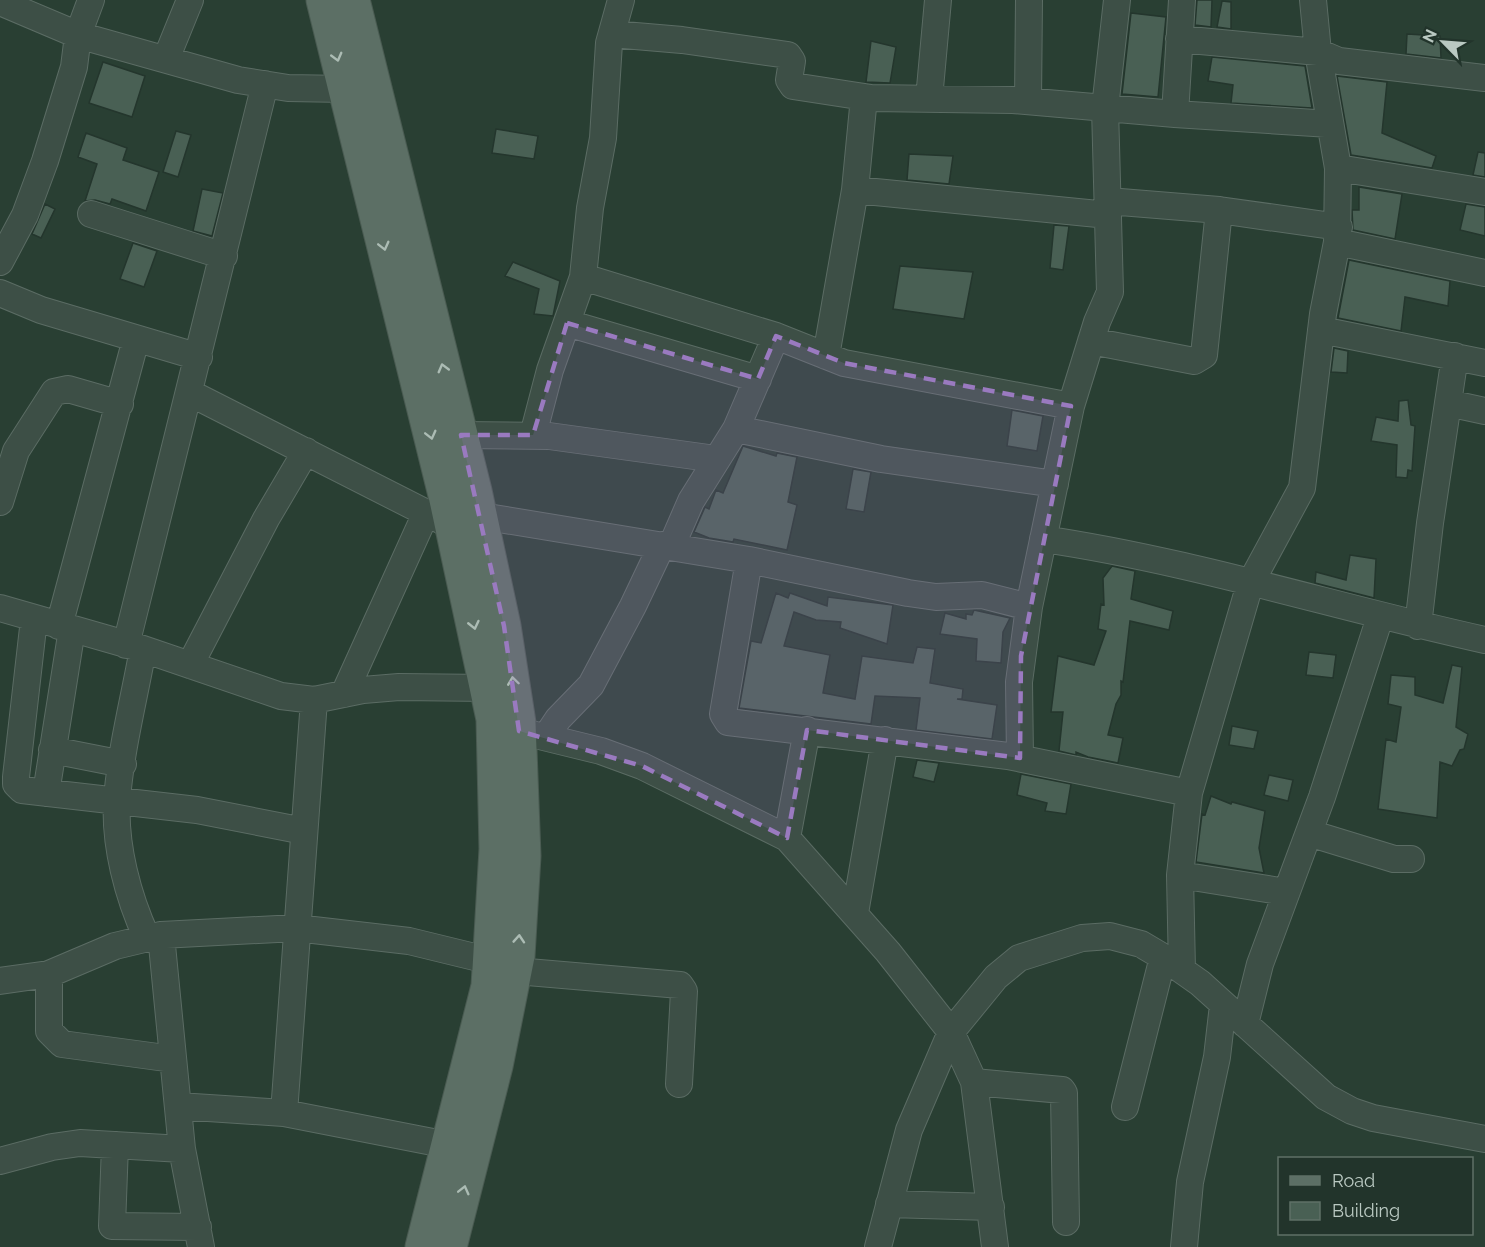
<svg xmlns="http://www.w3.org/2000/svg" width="1485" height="1247" font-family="Raleway,sans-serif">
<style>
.building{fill:#496054;stroke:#24362d;stroke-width:1.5}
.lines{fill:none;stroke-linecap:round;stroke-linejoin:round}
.minor-casing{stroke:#5b6c64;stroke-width:28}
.major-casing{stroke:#4a5b52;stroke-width:35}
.minor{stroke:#3d4f46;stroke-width:26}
.major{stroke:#5c6f65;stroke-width:33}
.oneway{stroke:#acbcb4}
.marked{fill:#9a7ac0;fill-opacity:0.2;stroke:#9a7ac0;stroke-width:4.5;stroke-dasharray:12 8;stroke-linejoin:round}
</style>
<rect width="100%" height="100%" fill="#293f33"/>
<!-- building -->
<path class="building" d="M1197 0H1212L1211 27 1195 25Z
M1222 1 1231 2V29L1217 27Z
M1131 13 1166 17 1158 97 1122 94Z
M1407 34 1440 36 1441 58 1406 54Z
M871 41 896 47 890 83 866 82Z
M1212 57 1305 66 1312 108 1231 103 1233 85 1208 81Z
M103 62 145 76 132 117 89 103Z
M1337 76 1387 82 1382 133 1436 156 1432 168 1351 155Z
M496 129 538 136 534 159 492 153Z
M176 131 191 135 178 177 163 172Z
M86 133 127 148 123 160 159 172 146 211 112 199 110 204 95 200 85 201 97 164 78 157Z
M1478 152 1485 153V177L1473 175Z
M909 154 953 156 949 184 907 180Z
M1359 187 1402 194 1395 239 1353 230 1352 210H1359Z
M202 189 223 193 212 236 193 231Z
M45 204 55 209 41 238 32 234Z
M1466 204 1485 207V236L1460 230Z
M1054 225 1069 226 1063 270 1050 268Z
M133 243 157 251 144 287 120 279Z
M1349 260 1450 281 1448 306 1405 297 1401 331 1338 318Z
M513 262 560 281 553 316 534 314 539 289 505 276Z
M900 266 973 272 964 319 893 309Z
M1334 348 1348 351 1347 373 1331 372Z
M1408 400 1411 425 1415 426 1412 471 1408 470 1407 478 1396 477 1397 445 1371 441 1376 417 1398 421 1399 401Z
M1012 410 1043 416 1037 451 1007 446Z
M743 446 776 456 777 453 797 457 788 502 797 505 787 550 734 539 733 542 709 538 694 532 705 507 709 509 716 490 723 493Z
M853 469 871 472 864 512 846 509Z
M1350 555 1376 559 1374 598 1315 583 1316 572 1346 580Z
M1112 566 1135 571 1131 599 1173 611 1169 630 1130 621 1123 682 1121 681V695L1116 704 1108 735 1123 738 1118 763 1088 757 1076 752V755L1059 751 1063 712H1051L1058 656 1094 665 1106 631 1098 629 1101 604 1104 605 1103 578Z
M776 593 788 598 790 593 827 606 828 597 893 605 887 644 840 628 841 622 816 620 794 612 784 646 830 655 823 693 855 699 862 656 913 663 917 647 935 649 930 683 963 689 962 699H957L997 705 992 739 916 730 920 698 875 696 871 724 739 708 751 641 761 643Z
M974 610 1010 618 1003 632 1001 663 976 661 977 639 940 634 945 613 966 619V614L972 615Z
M1309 652 1336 655 1333 678 1306 675Z
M1452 665 1462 667 1456 727 1468 734 1464 749 1460 750 1452 766 1440 762 1437 818 1378 809 1386 739 1396 742 1401 707 1388 704 1391 675 1415 677V695L1443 703Z
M1232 726 1258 731 1254 749 1229 745Z
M917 760 939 763 934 782 913 777Z
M1021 774 1071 784 1066 814 1045 811 1047 803 1017 795Z
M1269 775 1293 780 1288 801 1264 795Z
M1211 796 1231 804 1232 802 1265 811 1259 848 1264 873 1196 862 1202 814 1205 815Z"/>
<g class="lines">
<!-- minor casing -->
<g class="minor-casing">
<path id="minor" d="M0 2 78 35 238 80 288 88 345 89
M612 34 682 40 788 55 792 61 789 80 793 86 871 98 1013 100 1175 114 1330 124
M1179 39 1318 52 1339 61 1485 78
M166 59 190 0
M929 99 938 0
M1028 101 1029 0
M1175 114 1182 0
M1338 168 1485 192
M855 190 1108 215
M1108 201 1219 210 1339 227
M91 214 224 256
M1337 242 1485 273
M0 262 25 215 45 161 74 67 78 35 91 0
M583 277 776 336 844 363 1071 406
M0 293 41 310 199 357
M567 323 758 379
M1321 330 1485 363
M1091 341 1194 361 1204 355 1219 210
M826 356 855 190 864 97
M190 393 452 526
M1448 403 1485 411
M736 429 881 459 1055 484
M461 435 549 436 716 459
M533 435 550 370 583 277 590 208 603 138 609 43 621 0
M0 502 16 451 54 392 68 389 120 404
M481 516 749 560 908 593 936 597 982 595 1029 607
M1043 539C1193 561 1338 608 1485 640
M671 547 691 501 736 429 776 336
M749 560 723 714 728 722 1008 756 1189 793
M0 608 143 649 281 696 314 700 363 690 399 687 488 688
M34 619 16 777V784L22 790 197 810 304 831
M59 626 136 339
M1418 626 1430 523 1455 356
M126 645 265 84
M143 649C134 699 121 749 117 799 114 845 128 897 147 938
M190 665 266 519 306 451
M344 694 426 513
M519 731 601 751 642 766 787 838 888 952 951 1032 974 1082 995 1247
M546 737 558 719 591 685 633 606 662 545
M52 750 123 764
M1020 758 1019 682 1029 607 1071 406 1097 322 1110 292 1105 108 1117 0
M46 793 72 629
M1309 833 1394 859H1411
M787 838 807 730
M1180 875 1286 892
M855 913 885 740
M161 935 182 1149 201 1247
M1182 970 1180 875 1189 793 1250 584 1302 488 1323 314 1337 242 1338 168 1318 52 1313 0
M516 971 680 985 684 991 679 1084
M49 974V1031L62 1044 173 1059
M0 981 49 974 115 946 161 935 296 928 409 941 491 961
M1245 1024 1260 964 1322 797 1380 617
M974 1082 1062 1090 1064 1093 1066 1222
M178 1106 284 1113 448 1145
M1125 1107 1163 957
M284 1113 314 700
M115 1145 112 1226 198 1227
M0 1161 52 1147 80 1143 182 1149
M889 1204 991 1207
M878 1247 909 1130 951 1032 996 977 1019 958 1082 938 1110 936 1141 944 1163 957 1200 983 1326 1097 1352 1111 1373 1118 1485 1139
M1184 1247 1190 1182 1217 1057 1223 1005"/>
</g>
<!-- major casing -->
<g class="major-casing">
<path id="major" d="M323 0 445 495 493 719 496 849 488 986 422 1247
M353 0 475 491 504 626 519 723 524 856 518 956 496 1066 450 1247"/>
</g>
<!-- minor -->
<use href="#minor" class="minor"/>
<!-- major -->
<use href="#major" class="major"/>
</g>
<!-- one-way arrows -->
<defs><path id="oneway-chevron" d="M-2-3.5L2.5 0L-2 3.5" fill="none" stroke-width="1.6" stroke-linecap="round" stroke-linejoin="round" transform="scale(1.5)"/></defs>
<g class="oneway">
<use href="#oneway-chevron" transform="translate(337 57) rotate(75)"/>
<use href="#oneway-chevron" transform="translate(384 246) rotate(76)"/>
<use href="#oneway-chevron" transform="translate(443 368) rotate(-105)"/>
<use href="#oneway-chevron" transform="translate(431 435) rotate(76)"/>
<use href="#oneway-chevron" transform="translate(474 625) rotate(77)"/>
<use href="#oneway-chevron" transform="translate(513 681) rotate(-98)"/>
<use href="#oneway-chevron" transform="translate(519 939) rotate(-86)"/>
<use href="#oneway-chevron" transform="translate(464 1190) rotate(-76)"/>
</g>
<!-- marked area -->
<path class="marked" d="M567 323 758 379 776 336 844 363 1071 406 1021 656 1020 758 807 730 787 838 642 766 519 731 504 626 461 435H533Z"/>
<!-- legend -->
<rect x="1278" y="1157" width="195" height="78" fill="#22342b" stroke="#5f7067" stroke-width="1.5"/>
<rect x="1290" y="1176" width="30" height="9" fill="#5c6f65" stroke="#5f7067" stroke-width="1.5"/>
<text x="1332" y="1187" font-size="18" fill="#bac9c2">Road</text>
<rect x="1290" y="1202" width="30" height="18" fill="#496054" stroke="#5f7067" stroke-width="1.5"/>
<text x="1332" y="1217" font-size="18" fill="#bac9c2">Building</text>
<!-- north arrow -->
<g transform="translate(1443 42) rotate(295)" stroke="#22342b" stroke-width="4.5" paint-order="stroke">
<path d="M0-4.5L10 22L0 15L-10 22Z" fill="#bac9c2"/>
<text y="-9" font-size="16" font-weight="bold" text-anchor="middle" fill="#bac9c2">N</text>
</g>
</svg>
